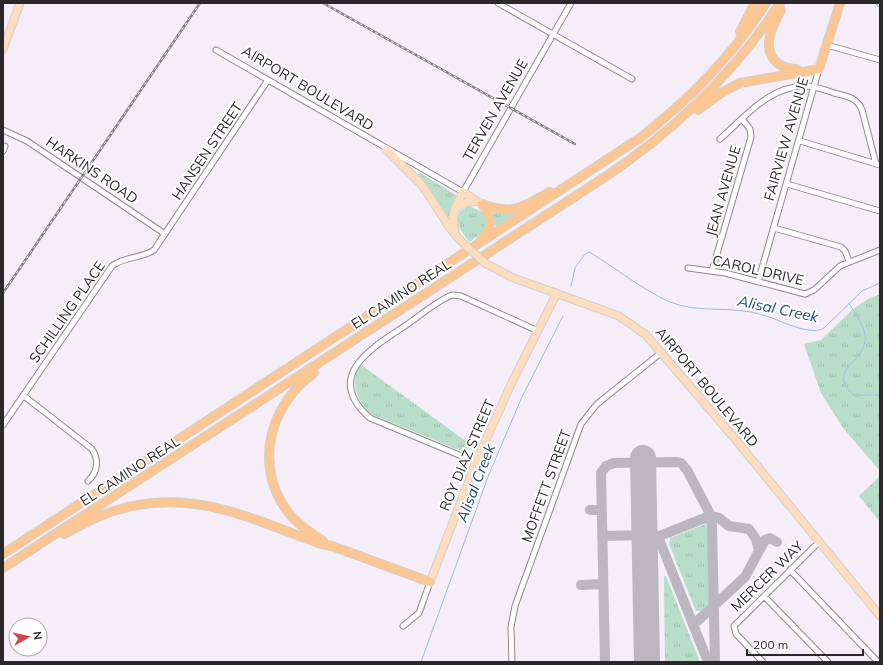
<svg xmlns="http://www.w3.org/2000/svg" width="883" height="665" font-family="Mulish,sans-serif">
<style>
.grass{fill:url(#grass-tufts)}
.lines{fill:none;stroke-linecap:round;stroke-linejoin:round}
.stream{stroke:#9dbde6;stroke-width:1}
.taxiway{stroke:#bcb6be;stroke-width:10}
.runway{stroke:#bcb6be;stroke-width:26}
.minor-casing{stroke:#908992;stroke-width:7}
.major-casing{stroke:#d0d0d0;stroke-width:9}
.highway-casing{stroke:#d0d0d0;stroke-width:10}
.minor{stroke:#fff;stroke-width:5}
.major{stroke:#fdddbe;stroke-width:7}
.highway{stroke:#fbc692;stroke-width:8}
.rail-casing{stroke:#837e84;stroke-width:2.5}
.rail{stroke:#fff;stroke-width:1;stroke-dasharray:3;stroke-linecap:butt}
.major-bridge-casing{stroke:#d0d0d0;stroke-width:9;stroke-linecap:butt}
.major-bridge{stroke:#fdddbe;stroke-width:7}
.labels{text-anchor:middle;stroke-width:4;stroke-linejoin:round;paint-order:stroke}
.street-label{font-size:14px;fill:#2a282b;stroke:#fff}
.water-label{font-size:15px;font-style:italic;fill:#204b7e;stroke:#fff}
</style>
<defs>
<pattern id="grass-tufts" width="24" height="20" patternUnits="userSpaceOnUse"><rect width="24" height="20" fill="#b8dec9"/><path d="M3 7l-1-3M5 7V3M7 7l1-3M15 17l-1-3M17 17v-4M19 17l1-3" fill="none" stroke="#9ebead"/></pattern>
</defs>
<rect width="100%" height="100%" fill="#f5edf7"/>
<!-- grass -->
<path class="grass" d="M420 173 456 195 449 216 446 217 418 175Z
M469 206 485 213 487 228 470 242C462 234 454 223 460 211Z
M528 208 497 228 494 223V212L505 213Z
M880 294V471L843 428 821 393 804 344 821 340 853 309 868 299Z
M360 364 474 447 461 451 371 414C356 400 350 383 360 364Z
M880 476V522L859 496Z
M706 524 708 528 709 604 700 611H696L669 544 670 538Z
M666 576 700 662H665L664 577Z"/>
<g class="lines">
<!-- stream -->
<path class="stream" d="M875 3 880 8
M571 286 575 268 585 254 589 252C616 268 641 289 670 302 699 314 733 305 763 315 778 319 810 337 824 328L862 291 880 283
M849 303C863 328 876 338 852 363
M851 364C840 375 841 387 855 395
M857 395H872
M874 395H880
M421 662 489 474 522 397 563 316"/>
<!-- taxiway -->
<path class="taxiway" d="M590 510H601
M602 536 651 535 657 537 661 544 708 662
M657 537 710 516 719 518 729 526 749 529 756 539 759 551
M581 585 603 584
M693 625 745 577 765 540 770 538 777 542
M605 662 601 473 606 466 614 463 677 462 681 463 687 470 709 512 712 525 715 662"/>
<!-- runway -->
<path class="runway" d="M643 458 647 662"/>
<!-- minor casing -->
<g class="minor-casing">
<path id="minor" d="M498 3 632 79
M827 45 880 60
M216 50 463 192 571 3
M3 130 27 141 165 234
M720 139C745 117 770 85 807 86 817 87 826 90 834 93 846 96 857 97 862 110L876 164
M800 141 880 165
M3 151 5 146
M787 184 880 211
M774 228 841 247 845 251 849 261
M688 268 725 273 805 294 814 290 840 266 880 250
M712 271 751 137 750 129 742 119
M758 282 819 69
M24 396 92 449C99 460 98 472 88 481
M3 425 112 266C125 256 141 259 154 250L268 80
M476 462 370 418C321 375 375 346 408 324 422 314 437 301 452 295L461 296 538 331
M790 570 878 662
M764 596 828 662
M403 626 419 613 430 582
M512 662 511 627 515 606 581 424 597 404 662 352
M763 662 736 634 734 626 819 542"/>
</g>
<!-- major casing -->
<g class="major-casing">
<path id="major" d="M3 49 20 3
M387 150 422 185 450 228 460 240
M455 208 464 203 477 201
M455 230C450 216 456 205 463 192L482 204
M485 263 511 277 619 316 646 335 735 439 880 616
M430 582 476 462 513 380 557 293"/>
</g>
<!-- highway casing -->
<g class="highway-casing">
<path id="highway" d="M781 10C772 26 760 51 779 64 784 68 790 69 797 69
M740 32 755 3
M698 110 721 93 740 83 819 69 840 3
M482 204C515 216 522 207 550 192
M481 239C494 228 492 217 483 205
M314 373C266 407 252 474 294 519 303 528 313 534 323 541
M64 534C81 525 98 515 117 510 192 487 251 519 321 544L332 546 430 582
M3 554 640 138C689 100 733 55 766 3
M3 568 605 177C675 130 734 74 780 3"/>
</g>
<!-- minor -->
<use href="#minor" class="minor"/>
<!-- major -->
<use href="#major" class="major"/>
<!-- highway -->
<use href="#highway" class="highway"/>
<!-- rail casing -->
<g class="rail-casing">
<path id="rail" d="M323 3 575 144
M3 293 200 3"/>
</g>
<!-- rail -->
<use href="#rail" class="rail"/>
<!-- major-bridge casing -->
<g class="major-bridge-casing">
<path id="major-bridge" d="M460 240 485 263"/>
</g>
<!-- major-bridge -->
<use href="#major-bridge" class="major-bridge"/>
</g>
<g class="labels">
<!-- street labels -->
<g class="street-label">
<text transform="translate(308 88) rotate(31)" y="5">AIRPORT BOULEVARD</text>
<text transform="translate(495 110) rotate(-60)" y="5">TERVEN AVENUE</text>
<text transform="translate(786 139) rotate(-74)" y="5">FAIRVIEW AVENUE</text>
<text transform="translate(207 151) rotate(-56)" y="5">HANSEN STREET</text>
<text transform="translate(92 170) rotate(34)" y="5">HARKINS ROAD</text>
<text transform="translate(723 191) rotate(-74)" y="5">JEAN AVENUE</text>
<text transform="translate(758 270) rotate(13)" y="5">CAROL DRIVE</text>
<text transform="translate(401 294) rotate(-33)" y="5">EL CAMINO REAL</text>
<text transform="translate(67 312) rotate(-55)" y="5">SCHILLING PLACE</text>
<text transform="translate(707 387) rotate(50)" y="5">AIRPORT BOULEVARD</text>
<text transform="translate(467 455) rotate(-67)" y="5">ROY DIAZ STREET</text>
<text transform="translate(130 471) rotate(-33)" y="5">EL CAMINO REAL</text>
<text transform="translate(546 486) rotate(-70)" y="5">MOFFETT STREET</text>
<text transform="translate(767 576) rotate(-44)" y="5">MERCER WAY</text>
</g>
<!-- water labels -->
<g class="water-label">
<text transform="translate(778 309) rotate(12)" y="5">Alisal Creek</text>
<text transform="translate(476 483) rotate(-69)" y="5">Alisal Creek</text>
</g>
</g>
<!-- border -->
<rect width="883" height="665" fill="none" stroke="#2a282b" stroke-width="8"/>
<!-- north arrow -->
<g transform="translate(28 637) rotate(82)"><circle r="19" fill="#ffffff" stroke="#aaa9aa"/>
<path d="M0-3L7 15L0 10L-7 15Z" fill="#d4454b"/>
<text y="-6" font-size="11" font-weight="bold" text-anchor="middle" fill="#2a282b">N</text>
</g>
<!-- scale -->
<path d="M747 649v6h116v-6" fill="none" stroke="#2a282b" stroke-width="2"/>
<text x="753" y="649" font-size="12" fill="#2a282b" stroke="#ffffff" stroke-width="3" paint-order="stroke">200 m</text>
</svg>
